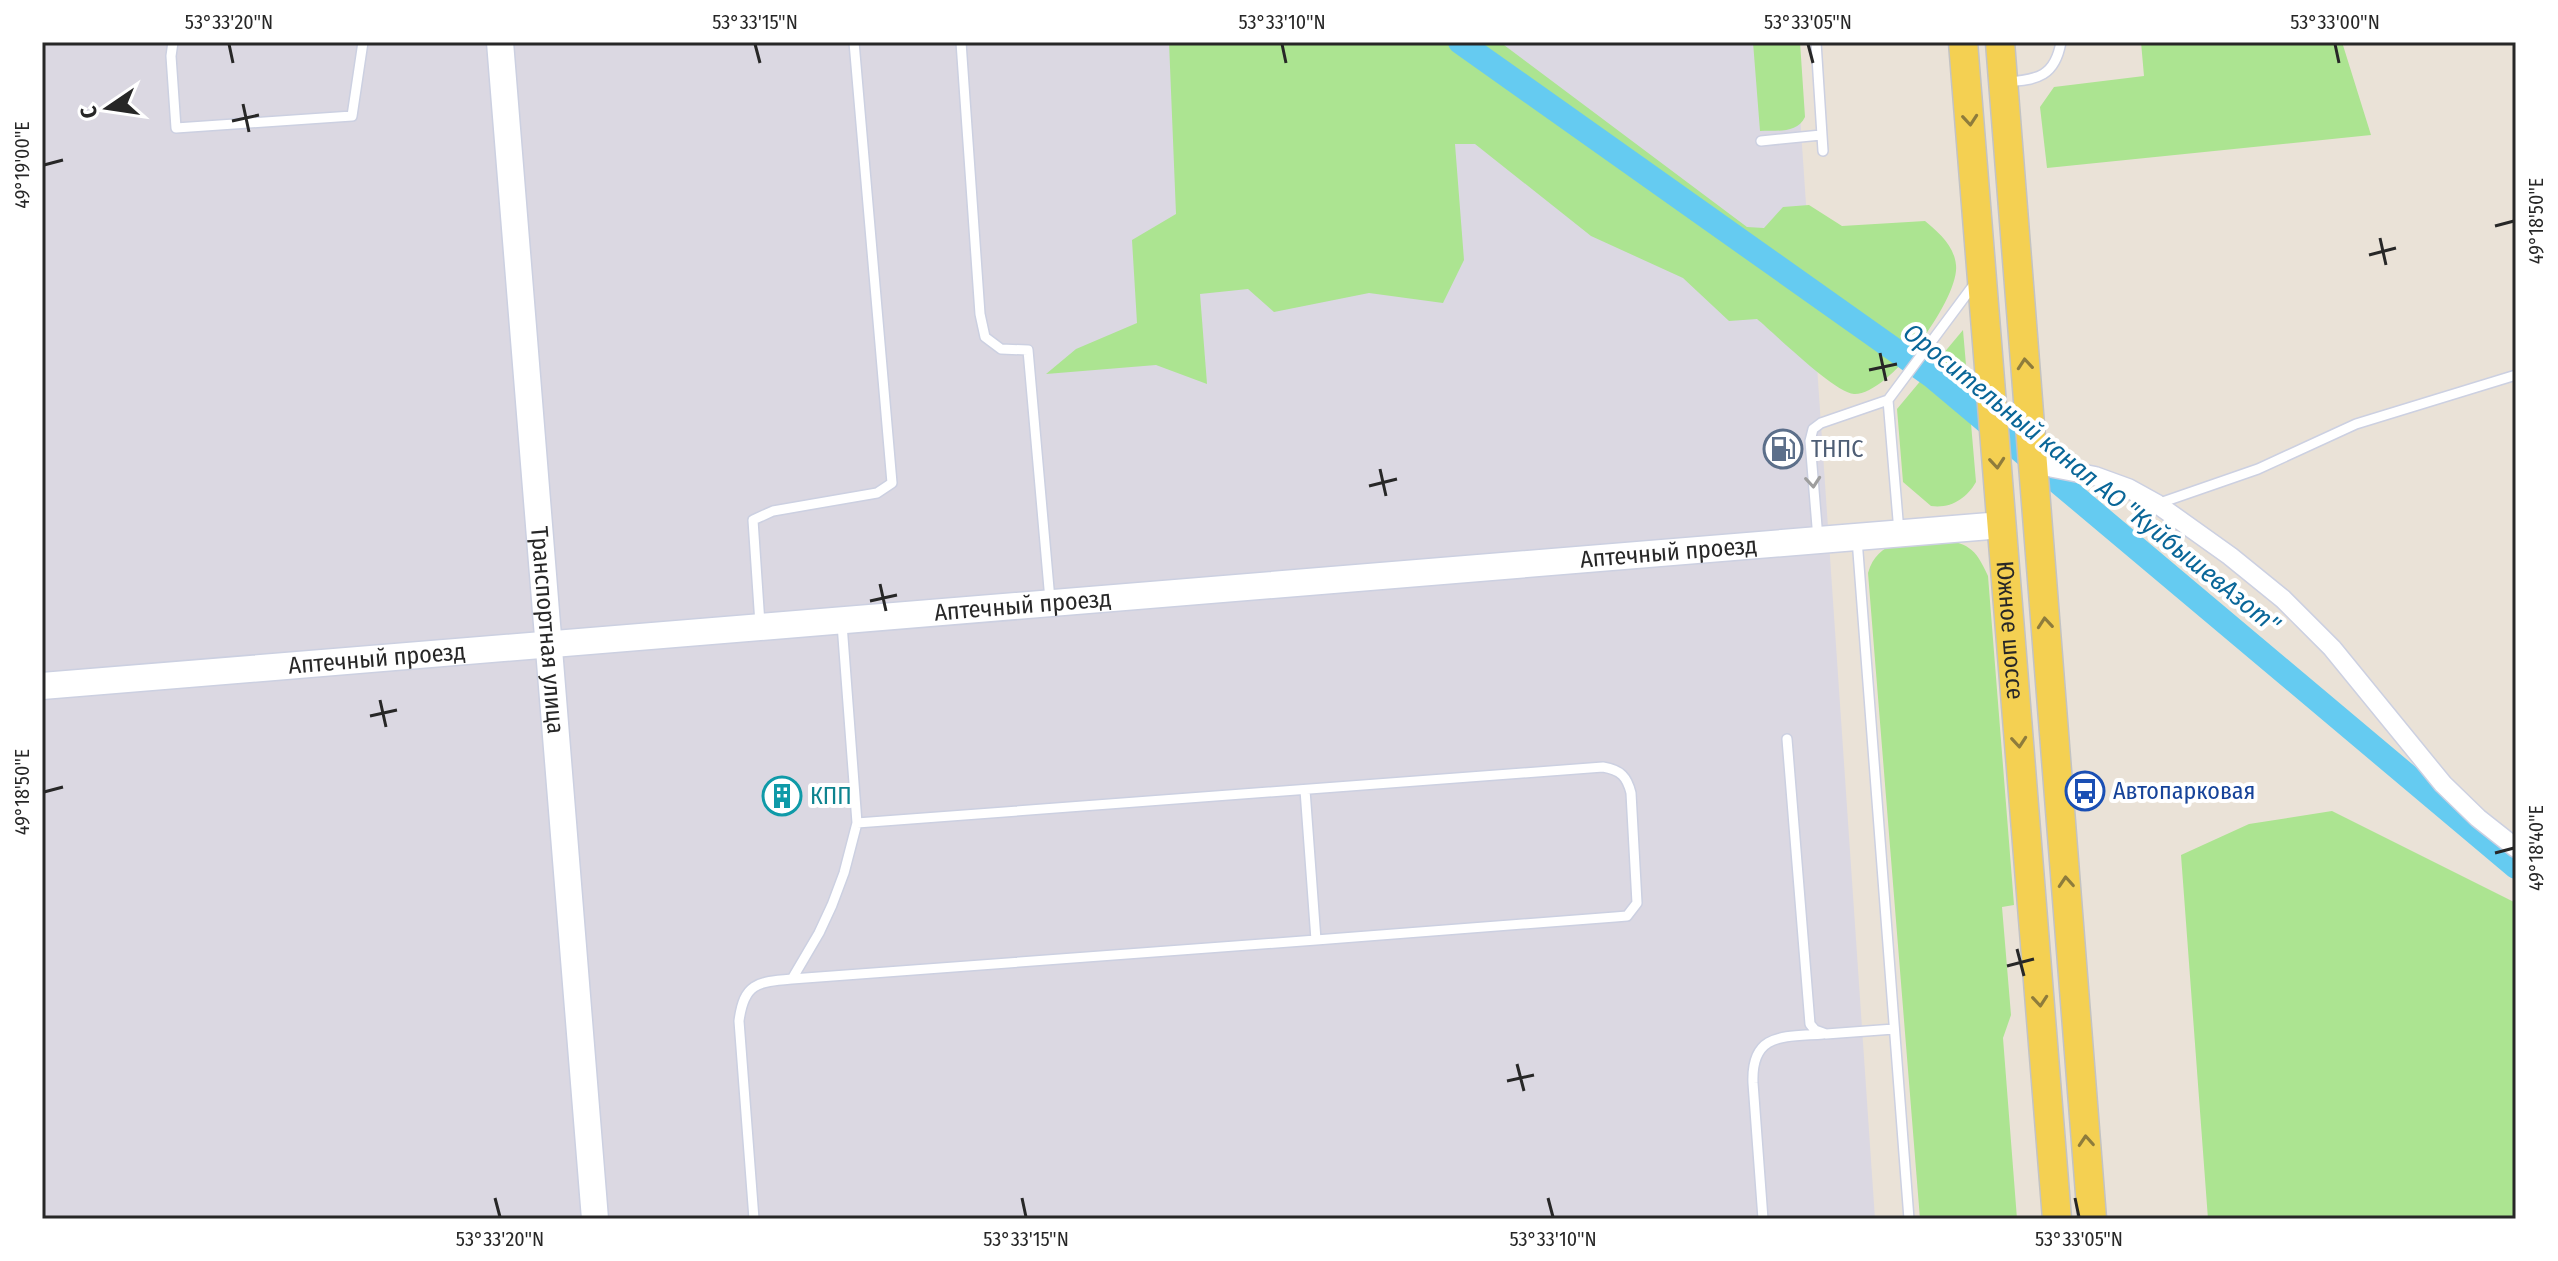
<svg xmlns="http://www.w3.org/2000/svg" width="2558" height="1261" font-family="'Fira Sans Condensed',sans-serif">
<style>
.industrial{fill:#dbd8e2}
.green{fill:#ace491}
.lines{fill:none;stroke-linecap:round;stroke-linejoin:round}
.canal{stroke:#65cbf1;stroke-width:24}
.lane-casing{stroke:#ccd0e1;stroke-width:12}
.street-casing{stroke:#ccd0e1;stroke-width:21}
.secondary-casing{stroke:#ccd0e1;stroke-width:29}
.primary-casing{stroke:#c3c3c3;stroke-width:31}
.lane{stroke:#fff;stroke-width:9}
.street{stroke:#fff;stroke-width:18}
.secondary{stroke:#fff;stroke-width:26}
.primary{stroke:#f4d052;stroke-width:28}
.oneway{stroke:#8e7c3c}
.oneway2{stroke:#9e9e9e}
.ticks{fill:none;stroke:#272727;stroke-width:3}
.labels{text-anchor:middle;stroke-width:8;stroke-linejoin:round;paint-order:stroke}
.service-label{font-size:24px;fill:#4e5e75;stroke:#fff;text-anchor:start}
.street-label{font-size:24px;fill:#272727;stroke:#fff}
.transit-label{font-size:24px;fill:#164399;stroke:#fff;text-anchor:start}
.culture-label{font-size:24px;fill:#0d838f;stroke:#fff;text-anchor:start}
.water-label{font-size:26px;font-style:italic;fill:#096698;stroke:#fff}
.neatline{fill:none;stroke:#272727;stroke-width:3}
.ticks-label{font-size:20px;text-anchor:middle;fill:#272727}
</style>
<rect width="100%" height="100%" fill="#eae2d7"/>
<!-- industrial -->
<path class="industrial" d="M42 42H1795L1875 1219H42Z"/>
<!-- green -->
<path class="green" d="M1169 42H1500L1747 227 1764 228 1783 207 1809 205 1842 226 1925 221C1938 232 1954 245 1956 265 1960 298 1889 396 1854 394 1835 393 1774 333 1757 319L1729 321 1683 278 1591 236 1475 144H1455L1464 260 1443 303 1369 293 1274 312 1248 289 1200 294 1207 384 1156 365 1046 374 1076 349 1137 323 1132 240 1176 214Z
M1753 42H1800L1805 117C1797 134 1777 130 1760 131Z
M2141 42H2342L2371 135 2047 168 2040 107 2054 87 2144 76Z
M1963 330 1976 482C1967 498 1951 509 1931 506L1903 482 1897 409Z
M1937 539C1968 543 1975 547 1988 576L2014 905 2002 907 2011 1015 2003 1038 2017 1219H1920L1868 573C1878 539 1908 541 1937 539Z
M2332 811 2516 903V1219H2208L2181 855 2249 824Z"/>
<g class="lines">
<!-- canal -->
<path class="canal" d="M1460 42 1933 377 2516 867"/>
<!-- lane casing -->
<g class="lane-casing">
<path id="lane" d="M173 42 171 56 176 128 352 116 363 42
M961 42 980 314 985 337 1001 349 1028 350 1050 600
M1816 42 1823 151
M2006 82C2038 80 2055 76 2061 42
M1761 141 1821 135
M1888 400 1899 532
M2157 504 2258 469 2356 424 2516 375
M1818 539 1810 441 1813 429 1821 423 1888 400 1975 283
M1857 539 1909 1219
M760 624 753 520 773 511 877 493 892 483 854 42
M842 624 857 823 844 873 832 905 819 933 792 979 1316 940
M1787 739 1810 1024 1815 1030 1826 1034 1894 1029
M857 823 1603 767C1621 770 1627 777 1631 793L1637 903 1627 916 1615 917 1316 940 1305 790
M754 1219 739 1021C744 983 757 982 792 979
M1763 1219 1753 1083C1751 1032 1784 1037 1823 1034"/>
</g>
<!-- street casing -->
<g class="street-casing">
<path id="street" d="M2033 464 2095 476 2128 488 2157 504 2230 556 2283 599 2332 648 2443 784 2478 818 2516 848"/>
</g>
<!-- secondary casing -->
<g class="secondary-casing">
<g id="secondary">
<path id="s1" d="M500 42 595 1219"/>
<path id="s2" d="M42 686 2002 525"/>
</g>
</g>
<!-- primary casing -->
<g class="primary-casing">
<g id="primary">
<path id="s3" d="M1963 42 2057 1219"/>
<path d="M2000 42 2092 1219"/>
</g>
</g>
<!-- lane -->
<use href="#lane" class="lane"/>
<!-- street -->
<use href="#street" class="street"/>
<!-- secondary -->
<use href="#secondary" class="secondary"/>
<!-- primary -->
<use href="#primary" class="primary"/>
</g>
<!-- one-way arrows -->
<defs><path id="oneway-chevron" d="M-2-3.5L2.5 0L-2 3.5" fill="none" stroke-width="1.6" stroke-linecap="round" stroke-linejoin="round" transform="scale(2)"/></defs>
<g class="oneway">
<use href="#oneway-chevron" transform="translate(1970 120) rotate(85)"/>
<use href="#oneway-chevron" transform="translate(2025 364) rotate(-95)"/>
<use href="#oneway-chevron" transform="translate(1997 463) rotate(85)"/>
<use href="#oneway-chevron" transform="translate(2045 623) rotate(-95)"/>
<use href="#oneway-chevron" transform="translate(2019 742) rotate(85)"/>
<use href="#oneway-chevron" transform="translate(2066 882) rotate(-94)"/>
<use href="#oneway-chevron" transform="translate(2040 1001) rotate(85)"/>
<use href="#oneway-chevron" transform="translate(2086 1141) rotate(-94)"/>
</g>
<use class="oneway2" href="#oneway-chevron" transform="translate(1813 482) rotate(85)"/>
<!-- ticks -->
<path class="ticks" d="M229 44 233 63M755 44 760 63M1282 44 1286 63M1808 44 1813 63M2335 44 2339 63M243 104 249 132M232 121 259 115M44 165 63 160M2495 226 2514 221M2380 238 2386 265M2369 255 2396 248M1880 353 1886 381M1869 370 1897 364M1380 469 1386 496M1369 486 1397 479M880 584 886 611M870 601 897 595M380 700 386 727M370 716 397 710M44 792 63 787M2495 853 2514 848M2017 949 2024 976M2007 966 2034 959M1517 1064 1524 1091M1507 1081 1534 1075M495 1198 500 1217M1022 1198 1026 1217M1548 1198 1553 1217M2075 1198 2079 1217"/>
<!-- icons -->
<defs>
<g id="fuel-ring" transform="scale(2)"><circle r="9.5" fill="#fff" stroke="#5c6f8a" stroke-width="1.5"/><path d="M-5.5-6h7V0h2V4h1.3V-2.5L3-4.5l.8-.8L6-3V5H2.5V1h-1V6h-7ZM-4.2-4.7v3.2H.2V-4.7Z" fill="#5c6f8a"/></g>
<g id="bus-ring" transform="scale(2)"><circle r="9.5" fill="#fff" stroke="#1a4fb4" stroke-width="1.5"/><path d="M-5-6H5V4H4V6H2V4H-2V6H-4V4H-5ZM-3.5-4V0h7V-4ZM-3.5 1.2v1.5H-2V1.2ZM2 1.2v1.5H3.5V1.2Z" fill="#1a4fb4"/></g>
<g id="building-ring" transform="scale(2)"><circle r="9.5" fill="#fff" stroke="#0f9aa8" stroke-width="1.5"/><path d="M-4-6H4V6H1V3H-1V6H-4ZM-2.5-4.3h1.7v1.8h-1.7ZM.8-4.3h1.7v1.8H.8ZM-2.5-1h1.7V.8h-1.7ZM.8-1h1.7V.8H.8Z" fill="#0f9aa8"/></g>
</defs>
<g fill-rule="evenodd">
<use href="#fuel-ring" x="1783" y="449"/>
<use href="#bus-ring" x="2085" y="791"/>
<use href="#building-ring" x="782" y="796"/>
</g>
<g class="labels">
<!-- service labels -->
<g class="service-label">
<text x="1811" y="457">ТНПС</text>
</g>
<!-- street labels -->
<g class="street-label">
<text dy="8" stroke="none"><textPath href="#s2" startOffset="1632">Аптечный проезд</textPath></text>
<text dy="8" stroke="none"><textPath href="#s2" startOffset="984">Аптечный проезд</textPath></text>
<text dy="8" stroke="none"><textPath href="#s1" startOffset="590">Транспортная улица</textPath></text>
<text dy="8" stroke="none"><textPath href="#s3" startOffset="590">Южное шоссе</textPath></text>
<text dy="8" stroke="none"><textPath href="#s2" startOffset="336">Аптечный проезд</textPath></text>
</g>
<!-- transit labels -->
<g class="transit-label">
<text x="2113" y="799">Автопарковая</text>
</g>
<!-- culture labels -->
<g class="culture-label">
<text x="810" y="804">КПП</text>
</g>
<!-- water labels -->
<g class="water-label">
<text transform="translate(2092 478) rotate(39)" y="9">Оросительный канал АО "КуйбышевАзот"</text>
</g>
</g>
<!-- border -->
<rect width="2558" height="1261" fill="none" stroke="#ffffff" stroke-width="88"/>
<!-- north arrow -->
<g transform="translate(108 108) rotate(257)" stroke="#ffffff" stroke-width="6" paint-order="stroke">
<path d="M0-6L14 30L0 20L-14 30Z" fill="#272727"/>
<text y="-12" font-size="22" font-weight="bold" text-anchor="middle" fill="#272727">С</text>
</g>
<rect x="44" y="44" width="2470" height="1173" class="neatline"/>
<g class="ticks-label">
<text x="229" y="29">53°33'20"N</text>
<text x="755" y="29">53°33'15"N</text>
<text x="1282" y="29">53°33'10"N</text>
<text x="1808" y="29">53°33'05"N</text>
<text x="2335" y="29">53°33'00"N</text>
<text transform="translate(22 165) rotate(-90)" y="7">49°19'00"E</text>
<text transform="translate(2536 221) rotate(-90)" y="7">49°18'50"E</text>
<text transform="translate(22 792) rotate(-90)" y="7">49°18'50"E</text>
<text transform="translate(2536 848) rotate(-90)" y="7">49°18'40"E</text>
<text x="500" y="1246">53°33'20"N</text>
<text x="1026" y="1246">53°33'15"N</text>
<text x="1553" y="1246">53°33'10"N</text>
<text x="2079" y="1246">53°33'05"N</text>
</g>
</svg>
